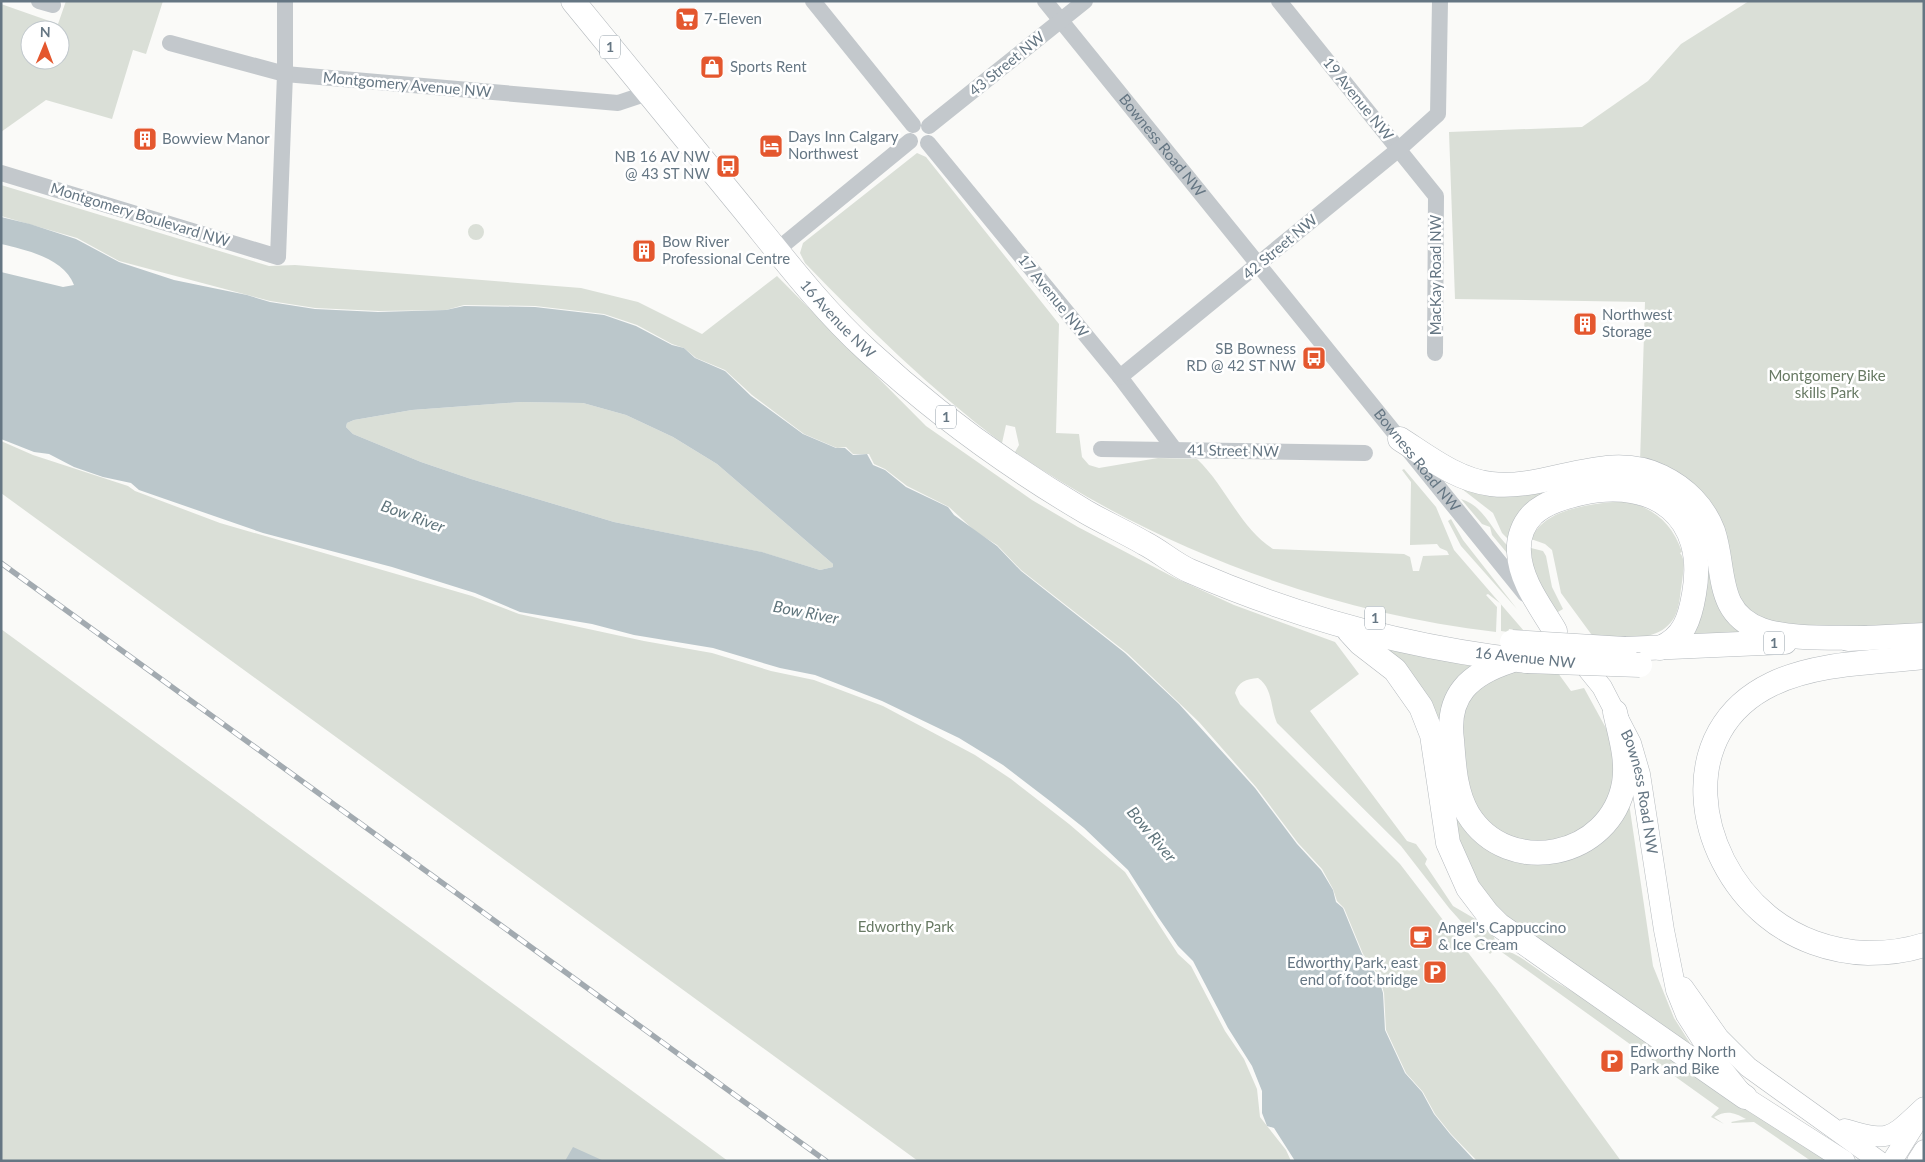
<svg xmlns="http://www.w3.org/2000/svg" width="1925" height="1162" font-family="Lato,sans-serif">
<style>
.green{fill:#dadfd7;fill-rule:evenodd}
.water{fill:#bbc7cb;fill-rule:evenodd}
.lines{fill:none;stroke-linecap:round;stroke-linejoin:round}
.major-casing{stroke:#b5babe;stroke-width:21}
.highway-casing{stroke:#b4b9bd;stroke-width:25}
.minor{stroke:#c3c8cc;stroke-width:16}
.major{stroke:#fff;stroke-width:20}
.highway{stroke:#fff;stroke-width:24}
.rail-casing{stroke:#a2aab0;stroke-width:5.5}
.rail{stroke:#fff;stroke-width:4;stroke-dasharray:11;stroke-linecap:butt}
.highway-bridge-casing{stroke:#b4b9bd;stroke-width:25;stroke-linecap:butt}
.highway-bridge{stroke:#fff;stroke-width:24}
.labels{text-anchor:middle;stroke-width:5;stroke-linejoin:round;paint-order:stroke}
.shield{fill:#fff;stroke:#939fa8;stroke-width:1}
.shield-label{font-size:14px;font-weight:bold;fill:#657683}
.poi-label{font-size:15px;fill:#657683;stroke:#fff;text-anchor:start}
.street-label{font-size:15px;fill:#657683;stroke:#fff}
.park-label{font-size:15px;fill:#687a64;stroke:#fff}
.water-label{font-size:16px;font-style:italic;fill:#60757c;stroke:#fff}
</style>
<rect width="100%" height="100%" fill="#fafaf8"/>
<!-- green -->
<path class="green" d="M66 1H163L146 54 133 50 112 119 46 100 1 132V4L58 24ZM30 30H60V60H30Z
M1749 1H1924V624L1786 628 1754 618 1640 462 1645 302 1455 299 1449 132 1582 127 1648 81 1681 44Z
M917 153 926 157 1059 324 1056 433 1079 434 1082 457 1089 465 1099 468 1158 458 1197 459C1225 485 1240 528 1273 549L1404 554 1410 557 1413 571H1419L1423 556 1449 555 1447 551 1440 548 1437 544 1410 545 1411 482 1402 470 1404 469 1436 507 1454 550 1524 631 1509 629 1508 632 1501 631V604L1488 594 1486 595 1497 607 1496 632C1326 612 1156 548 1015 452L1019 445 1015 427 1006 425 1002 443C930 389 867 327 805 263L800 253 803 243Z
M1 185 269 266 295 265 581 288 638 302 702 334 777 276 926 426 1032 500 1078 527 1175 578 1234 605 1335 642 1359 674 1310 711 1407 841 1416 844 1427 859 1425 864 1453 906 1489 927 1499 948C1520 953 1539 972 1558 983 1651 1037 1738 1100 1827 1161H1811L1754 1122 1732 1123 1731 1122 1746 1119C1734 1112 1726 1110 1714 1117L1724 1124 1711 1117 1719 1108 1496 948 1490 954 1449 908 1401 846 1277 723C1270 707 1273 688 1258 678 1246 679 1238 682 1235 693L1240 704 1400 864 1496 989 1621 1161H1477L1451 1134 1435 1114 1423 1092 1406 1073 1386 1030 1384 993 1379 976 1363 954 1344 908 1337 901 1333 889 1322 869 1298 843 1256 787 1199 722 1127 653 1021 570 997 545 976 532 949 507 907 486 885 469 874 464 869 454H853L846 447 837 448 804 434 752 395 725 370 696 358 684 348 672 344 637 325 604 314 535 306 464 305 446 310 379 311 315 308 270 301 119 261 77 238 1 216Z
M468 232a8 8 0 1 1 16 0a8 8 0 1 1-16 0Z
M521 402 583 403 626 415 673 437 717 464 833 564V567L820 570 761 552 614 522 471 479 421 462 353 434 346 427 347 423 354 420 412 410Z
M1 441 33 455 128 486 135 491 220 523 472 596 519 614 644 641 712 653 771 671 814 680 883 706 975 755 1011 779 1069 824 1125 872 1178 954 1191 966 1225 1031 1244 1059 1257 1089 1260 1117 1286 1150 1291 1161H918L1 493Z
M1575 482 1507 538 1502 533 1493 513 1462 489Z
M1461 499C1485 506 1492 532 1509 547L1507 553 1492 535 1490 527 1482 524Z
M1620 501C1651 505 1672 522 1682 552L1680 553C1686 559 1683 573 1682 582 1680 593 1680 606 1675 616 1661 644 1620 638 1594 638L1561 593 1552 550 1545 544 1531 539C1543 513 1574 507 1603 503 1609 502 1618 502 1620 501Z
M1451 519 1463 540 1517 609 1461 546 1448 521Z
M1531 548 1543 551 1546 556 1552 587 1563 609 1558 612 1537 586 1527 557Z
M1707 555 1746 633 1693 636 1707 579Z
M1 629 728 1161H1Z
M1384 647 1475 664 1442 725Z
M1516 669 1558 673 1571 691 1584 688 1607 730 1614 753V788L1596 821 1567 841H1510L1471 807 1458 722 1476 686Z
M1447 781 1524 861 1629 803 1653 966 1674 1018 1697 1054 1508 922 1464 864Z"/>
<!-- water -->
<path class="water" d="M1 217 30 224 76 239 119 262 174 280 247 295 270 302 315 309 378 312 446 310 464 306 535 307 604 315 636 326 672 345 684 348 695 358 725 371 751 396 803 434 836 448H845L853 455 867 454 873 465 885 470 906 487 948 507 954 515 997 546 1021 571 1125 653 1179 704 1255 788 1297 844 1321 870 1333 890 1336 902 1343 908 1362 954 1378 977 1383 993 1385 1030 1405 1073 1422 1092 1434 1114 1450 1134 1475 1161H1295L1274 1128 1267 1126 1262 1113V1091L1252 1066 1228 1028 1193 961 1178 946 1158 917 1128 870 1084 828 1050 801 1003 765 959 738 882 701 815 675 780 668 713 648 634 635 592 624 520 612 475 593 392 567 263 533 139 490 131 483 103 477 74 467 49 454 34 452 1 439V272L63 287 74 285C64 258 26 250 1 244ZM521 402 583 403 626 415 673 437 717 464 833 564V567L820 570 762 552 614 522 471 479 421 462 353 434 346 427 347 423 354 420 412 410Z
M573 1147 604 1161H565Z"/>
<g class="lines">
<!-- major casing -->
<g class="major-casing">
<g id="major">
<path id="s2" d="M1576 655 1602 687 1631 743 1640 774 1664 930 1676 990 1686 1015 1712 1056 1745 1097 1845 1161"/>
<path d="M1683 987 1719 1038 1748 1067 1879 1161"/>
<path d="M1845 1129C1891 1143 1890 1138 1924 1107"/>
<path d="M1892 1161 1916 1123"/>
<path d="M1917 1161 1924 1150"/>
</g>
</g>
<!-- highway casing -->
<g class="highway-casing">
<g id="highway">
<path id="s3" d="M573 1C630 71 687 141 745 211 784 259 822 309 868 351 934 412 1008 466 1086 512 1105 523 1125 532 1144 543 1160 551 1174 564 1190 571 1298 618 1410 648 1527 661"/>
<path d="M1400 439C1428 457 1457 480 1491 484 1548 491 1607 449 1662 477 1685 488 1704 507 1713 531 1726 569 1714 613 1762 630 1791 640 1834 637 1864 638"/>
<path d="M1349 631 1360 643 1395 670 1421 707 1432 735 1448 843 1468 888 1487 913 1499 925 1550 961 1745 1097"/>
<path d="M1555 631C1541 607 1520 581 1519 552 1518 538 1523 524 1533 514 1546 502 1565 497 1582 493 1655 477 1708 516 1694 594 1690 618 1684 638 1660 648"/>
<path d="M1848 639 1924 635"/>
<path d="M1625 649 1785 642"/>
<path d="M1924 657C1874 663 1818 662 1772 684 1674 731 1694 856 1767 916 1795 939 1831 952 1868 953 1886 953 1906 951 1924 945"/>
<path d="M1510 661C1470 674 1446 695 1452 740 1454 765 1455 792 1468 814 1508 879 1611 858 1624 783 1628 759 1620 735 1615 712"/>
</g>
</g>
<!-- minor -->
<g class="minor">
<path d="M39 1 53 5"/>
<path d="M813 1 913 125"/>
<path id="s1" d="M1045 1 1525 594"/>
<path d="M1279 1 1436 196 1435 353"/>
<path d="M170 43 285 74 618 103 648 93"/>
<path d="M929 126 1085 1"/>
<path d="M928 143 1120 377 1175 450"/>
<path d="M1 173 278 257 285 74V1"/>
<path d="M777 250 910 141"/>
<path d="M1120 377 1399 149 1438 114 1440 1"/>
<path d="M1101 449 1365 453"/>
</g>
<!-- major -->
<use href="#major" class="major"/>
<!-- highway -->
<use href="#highway" class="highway"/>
<!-- rail casing -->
<g class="rail-casing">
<path id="rail" d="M1 563 826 1161"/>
</g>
<!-- rail -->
<use href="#rail" class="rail"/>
<!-- highway-bridge casing -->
<g class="highway-bridge-casing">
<path id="highway-bridge" d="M1512 642 1625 649
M1527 661 1640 665"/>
</g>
<!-- highway-bridge -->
<use href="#highway-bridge" class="highway-bridge"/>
</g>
<!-- icons -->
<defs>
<g id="supermarket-square" transform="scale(1.25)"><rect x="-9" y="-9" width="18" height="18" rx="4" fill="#e4572e" stroke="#fff"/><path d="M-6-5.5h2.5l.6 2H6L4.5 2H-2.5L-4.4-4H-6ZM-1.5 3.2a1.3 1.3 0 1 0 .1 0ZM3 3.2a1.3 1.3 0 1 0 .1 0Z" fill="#fff"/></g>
<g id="shop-square" transform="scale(1.25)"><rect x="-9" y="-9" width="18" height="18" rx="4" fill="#e4572e" stroke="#fff"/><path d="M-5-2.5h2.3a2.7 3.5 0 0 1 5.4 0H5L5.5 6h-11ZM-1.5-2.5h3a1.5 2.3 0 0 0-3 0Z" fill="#fff"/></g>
<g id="building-square" transform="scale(1.25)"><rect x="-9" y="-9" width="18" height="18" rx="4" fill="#e4572e" stroke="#fff"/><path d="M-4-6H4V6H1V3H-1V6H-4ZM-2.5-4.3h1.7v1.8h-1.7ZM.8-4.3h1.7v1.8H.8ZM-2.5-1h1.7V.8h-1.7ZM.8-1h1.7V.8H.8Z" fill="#fff"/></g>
<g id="hotel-square" transform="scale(1.25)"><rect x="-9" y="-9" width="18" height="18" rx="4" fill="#e4572e" stroke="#fff"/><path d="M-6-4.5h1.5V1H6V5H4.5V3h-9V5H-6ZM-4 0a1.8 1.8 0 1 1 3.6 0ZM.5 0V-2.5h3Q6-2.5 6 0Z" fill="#fff"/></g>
<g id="bus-square" transform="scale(1.25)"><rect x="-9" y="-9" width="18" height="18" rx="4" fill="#e4572e" stroke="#fff"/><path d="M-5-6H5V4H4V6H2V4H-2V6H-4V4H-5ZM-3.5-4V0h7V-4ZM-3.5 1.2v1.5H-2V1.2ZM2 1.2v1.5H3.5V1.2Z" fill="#fff"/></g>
<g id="cafe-square" transform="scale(1.25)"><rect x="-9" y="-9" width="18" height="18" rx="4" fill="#e4572e" stroke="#fff"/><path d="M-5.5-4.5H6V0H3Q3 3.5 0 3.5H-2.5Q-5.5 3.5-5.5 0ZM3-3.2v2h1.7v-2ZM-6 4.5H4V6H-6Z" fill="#fff"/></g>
<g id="parking-square" transform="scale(1.25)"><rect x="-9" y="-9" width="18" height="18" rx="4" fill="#e4572e" stroke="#fff"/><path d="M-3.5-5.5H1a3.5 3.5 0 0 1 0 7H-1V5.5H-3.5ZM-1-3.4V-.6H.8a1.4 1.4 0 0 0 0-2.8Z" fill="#fff"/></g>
</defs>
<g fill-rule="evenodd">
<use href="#supermarket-square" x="687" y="19"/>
<use href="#shop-square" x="712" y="67"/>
<use href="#building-square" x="145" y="139"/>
<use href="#hotel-square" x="771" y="146"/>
<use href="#bus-square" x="728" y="166"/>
<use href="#building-square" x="644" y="251"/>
<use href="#building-square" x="1585" y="324"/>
<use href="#bus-square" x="1314" y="358"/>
<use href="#cafe-square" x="1421" y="937"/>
<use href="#parking-square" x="1435" y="972"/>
<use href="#parking-square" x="1612" y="1061"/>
</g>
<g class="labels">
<!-- shield labels -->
<g class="shield">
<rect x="600" y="35.5" width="20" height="23" rx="4"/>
<rect x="936" y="405.5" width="20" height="23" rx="4"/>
<rect x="1365" y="606.5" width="20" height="23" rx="4"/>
<rect x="1764" y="631.5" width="20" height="23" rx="4"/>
</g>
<g class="shield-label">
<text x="610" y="52">1</text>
<text x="946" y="422">1</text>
<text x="1375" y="623">1</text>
<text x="1774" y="648">1</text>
</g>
<!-- poi labels -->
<g class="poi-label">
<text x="704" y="24">7-Eleven</text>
<text x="730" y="72">Sports Rent</text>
<text x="788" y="142">Days Inn Calgary<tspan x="788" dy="17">Northwest</tspan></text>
<text x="162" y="144">Bowview Manor</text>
<text x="710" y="162" text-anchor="end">NB 16 AV NW<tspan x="710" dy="17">@ 43 ST NW</tspan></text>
<text x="662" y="247">Bow River<tspan x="662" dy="17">Professional Centre</tspan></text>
<text x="1602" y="320">Northwest<tspan x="1602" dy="17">Storage</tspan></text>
<text x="1296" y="354" text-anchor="end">SB Bowness<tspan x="1296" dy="17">RD @ 42 ST NW</tspan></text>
<text x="1438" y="933">Angel's Cappuccino<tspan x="1438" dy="17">&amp; Ice Cream</tspan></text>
<text x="1418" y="968" text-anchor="end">Edworthy Park, east<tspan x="1418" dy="17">end of foot bridge</tspan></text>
<text x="1630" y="1057">Edworthy North<tspan x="1630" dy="17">Park and Bike</tspan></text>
</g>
<!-- street labels -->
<g class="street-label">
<text transform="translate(1007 64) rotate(-39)" y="5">43 Street NW</text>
<text transform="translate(407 85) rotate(5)" y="5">Montgomery Avenue NW</text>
<text transform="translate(1358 99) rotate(51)" y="5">19 Avenue NW</text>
<text dy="5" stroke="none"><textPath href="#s1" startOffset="186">Bowness Road NW</textPath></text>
<text transform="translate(140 215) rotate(17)" y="5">Montgomery Boulevard NW</text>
<text transform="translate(1280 247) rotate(-40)" y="5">42 Street NW</text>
<text transform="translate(1436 275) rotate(-90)" y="5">MacKay Road NW</text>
<text transform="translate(1053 296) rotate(51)" y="5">17 Avenue NW</text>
<text dy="5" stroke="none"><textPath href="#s3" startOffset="414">16 Avenue NW</textPath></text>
<text transform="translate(1233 451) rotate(1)" y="5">41 Street NW</text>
<text dy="5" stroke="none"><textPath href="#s1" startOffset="591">Bowness Road NW</textPath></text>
<text transform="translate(1525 658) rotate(6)" y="5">16 Avenue NW</text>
<text dy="5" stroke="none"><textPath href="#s2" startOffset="154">Bowness Road NW</textPath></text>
</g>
<!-- park labels -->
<g class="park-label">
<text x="1827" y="381">Montgomery Bike<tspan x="1827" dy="17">skills Park</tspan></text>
<text x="906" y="932">Edworthy Park</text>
</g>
<!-- water labels -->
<g class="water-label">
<text transform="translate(413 516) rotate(20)" y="6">Bow River</text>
<text transform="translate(806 612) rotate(11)" y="6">Bow River</text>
<text transform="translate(1152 834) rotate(50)" y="6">Bow River</text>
</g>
</g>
<!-- border -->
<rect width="1925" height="1162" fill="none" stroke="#657683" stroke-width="5"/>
<!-- north arrow -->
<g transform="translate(45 45) rotate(1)"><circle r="24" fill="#ffffff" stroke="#c1c8cd"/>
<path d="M0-4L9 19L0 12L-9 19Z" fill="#e4572e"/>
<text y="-8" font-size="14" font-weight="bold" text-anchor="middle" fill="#657683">N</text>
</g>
</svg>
